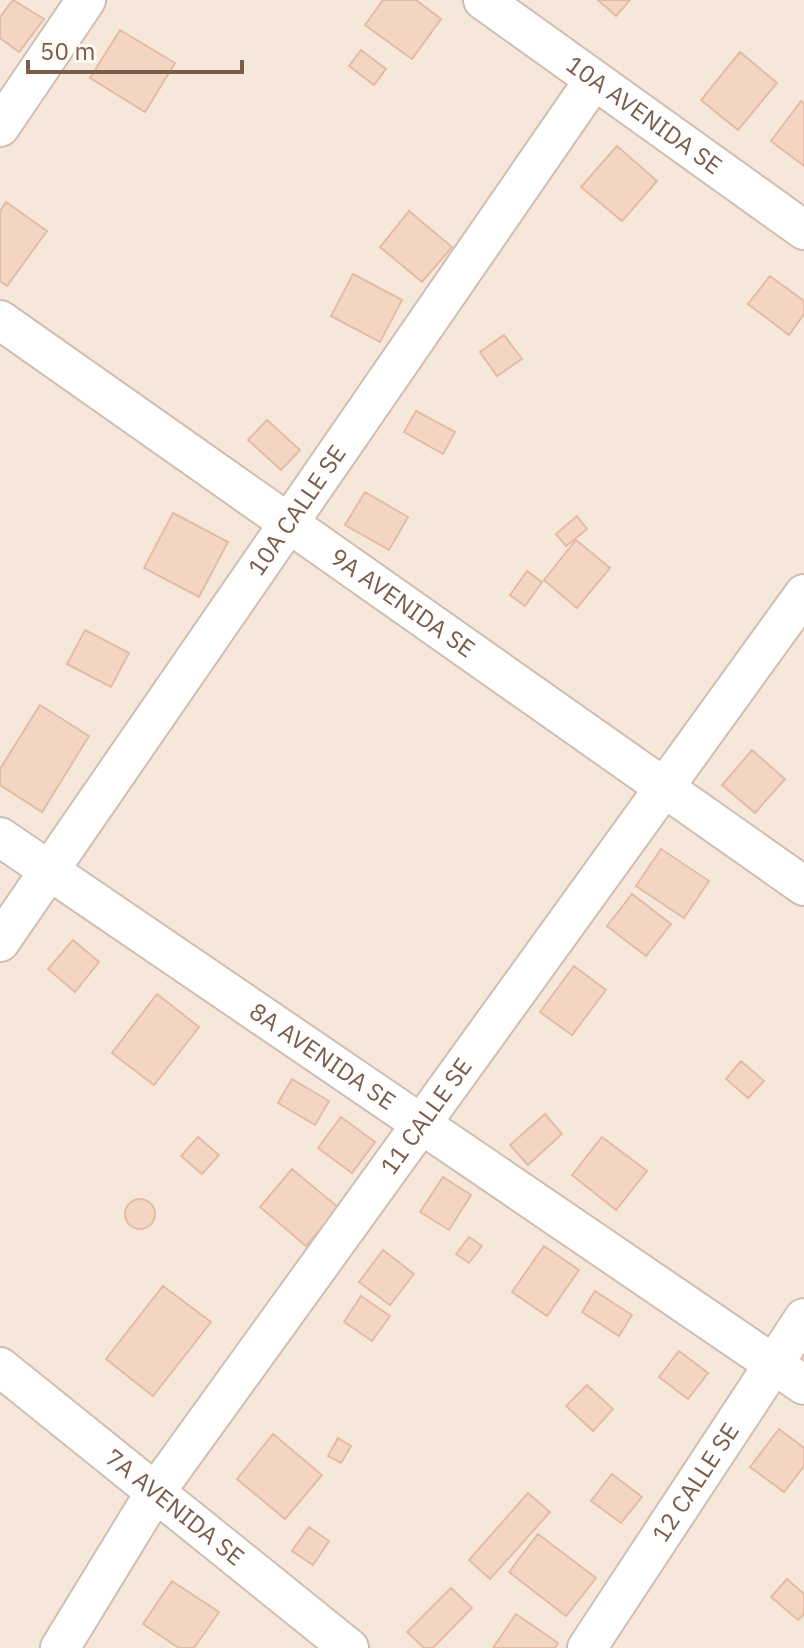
<svg xmlns="http://www.w3.org/2000/svg" width="804" height="1648" font-family="'IBM Plex Sans',sans-serif">
<style>
.residential{fill:#f5e8da}
.building{fill:#f3d5c3;stroke:#e6bba3;stroke-width:2}
.lines{fill:none;stroke-linecap:round;stroke-linejoin:round}
.minor-casing{stroke:#d1beb0;stroke-width:42}
.minor{stroke:#fff;stroke-width:38}
.labels{text-anchor:middle;stroke-width:6;stroke-linejoin:round;paint-order:stroke}
.street-label{font-size:24px;fill:#7a5c4d;stroke:#fffaf3}
</style>
<rect width="100%" height="100%" fill="#fdf6ec"/>
<!-- residential -->
<path class="residential" d="M0 0H804V1648H0Z"/>
<!-- building -->
<path class="building" d="M13 0 44 19 19 52 0 38V17Z
M383 0H416L441 19 412 59 365 25Z
M598 0H630L616 16Z
M120 30 175 63 145 112 90 78Z
M361 50 386 69 374 85 349 66Z
M740 52 777 83 738 130 701 100Z
M801 101 804 103V166L771 141Z
M617 146 657 181 622 221 581 187Z
M6 202 47 231 7 286 0 281V211Z
M409 211 452 247 422 282 380 247Z
M353 274 402 300 380 342 331 316Z
M770 276 804 301V314L789 335 748 304Z
M504 335 522 359 497 376 480 352Z
M416 411 455 432 443 454 404 432Z
M267 420 300 450 281 470 248 440Z
M365 492 408 517 389 550 345 525Z
M173 513 228 542 199 597 144 568Z
M577 516 587 529 566 546 556 534Z
M576 540 610 568 577 608 544 580Z
M527 571 542 582 525 606 510 595Z
M85 630 129 653 111 687 67 664Z
M40 705 89 736 42 812 0 785V769Z
M752 750 785 779 755 813 722 785Z
M661 849 709 881 684 918 636 886Z
M632 894 671 924 646 956 607 926Z
M73 940 99 962 75 992 48 969Z
M574 966 606 990 572 1035 540 1012Z
M157 994 199 1027 154 1085 112 1053Z
M741 1061 764 1081 748 1098 726 1079Z
M292 1079 329 1101 315 1125 278 1103Z
M545 1114 562 1134 528 1165 510 1145Z
M341 1117 375 1142 352 1173 318 1148Z
M198 1137 219 1155 202 1174 181 1156Z
M602 1137 647 1171 616 1210 572 1175Z
M292 1169 339 1208 306 1246 260 1207Z
M443 1177 471 1195 449 1230 420 1212Z
M125 1214a15 15 0 1 1 30 0a15 15 0 1 1-30 0Z
M469 1237 482 1246 469 1263 456 1254Z
M544 1246 579 1270 547 1316 512 1292Z
M383 1250 414 1274 390 1305 359 1282Z
M163 1286 211 1322 153 1396 106 1359Z
M595 1291 632 1315 619 1336 582 1312Z
M361 1296 390 1316 372 1341 344 1322Z
M679 1351 708 1373 688 1399 659 1377Z
M587 1385 613 1409 593 1431 566 1406Z
M779 1429 804 1448V1466L784 1492 750 1467Z
M273 1434 322 1475 285 1519 237 1479Z
M338 1438 351 1446 341 1463 328 1456Z
M612 1474 642 1497 621 1523 591 1501Z
M528 1493 550 1512 490 1579 469 1560Z
M309 1527 329 1541 313 1565 292 1551Z
M538 1534 596 1578 566 1616 509 1572Z
M787 1579 804 1594V1614L798 1620 771 1597Z
M172 1581 219 1612 194 1648H179L143 1624Z
M451 1588 472 1608 433 1648H424L407 1632Z
M516 1614 558 1643 555 1648H493Z"/>
<g class="lines">
<!-- minor casing -->
<g class="minor-casing">
<g id="minor">
<path id="s1" d="M483 0 804 230"/>
<path d="M0 127 86 0"/>
<path id="s2" d="M0 320 804 886"/>
<path id="s3" d="M0 837 804 1385"/>
<path id="s4" d="M0 942 594 80"/>
<path id="s5" d="M0 1367 349 1648"/>
<path id="s6" d="M60 1648 154 1494 804 594"/>
<path id="s7" d="M587 1648 804 1318"/>
</g>
</g>
<!-- minor -->
<use href="#minor" class="minor"/>
</g>
<g class="labels">
<!-- street labels -->
<g class="street-label">
<text dy="8" stroke="none"><textPath href="#s1" startOffset="198">10A AVENIDA SE</textPath></text>
<text dy="8" stroke="none"><textPath href="#s4" startOffset="524">10A CALLE SE</textPath></text>
<text dy="8" stroke="none"><textPath href="#s2" startOffset="492">9A AVENIDA SE</textPath></text>
<text dy="8" stroke="none"><textPath href="#s3" startOffset="390">8A AVENIDA SE</textPath></text>
<text dy="8" stroke="none"><textPath href="#s6" startOffset="646">11 CALLE SE</textPath></text>
<text dy="8" stroke="none"><textPath href="#s7" startOffset="198">12 CALLE SE</textPath></text>
<text dy="8" stroke="none"><textPath href="#s5" startOffset="224">7A AVENIDA SE</textPath></text>
</g>
</g>
<!-- scale -->
<path d="M28 60v12h214v-12" fill="none" stroke="#7a5c4d" stroke-width="4"/>
<text x="40" y="60" font-size="24" fill="#7a5c4d" stroke="#fffaf3" stroke-width="6" paint-order="stroke">50 m</text>
</svg>
